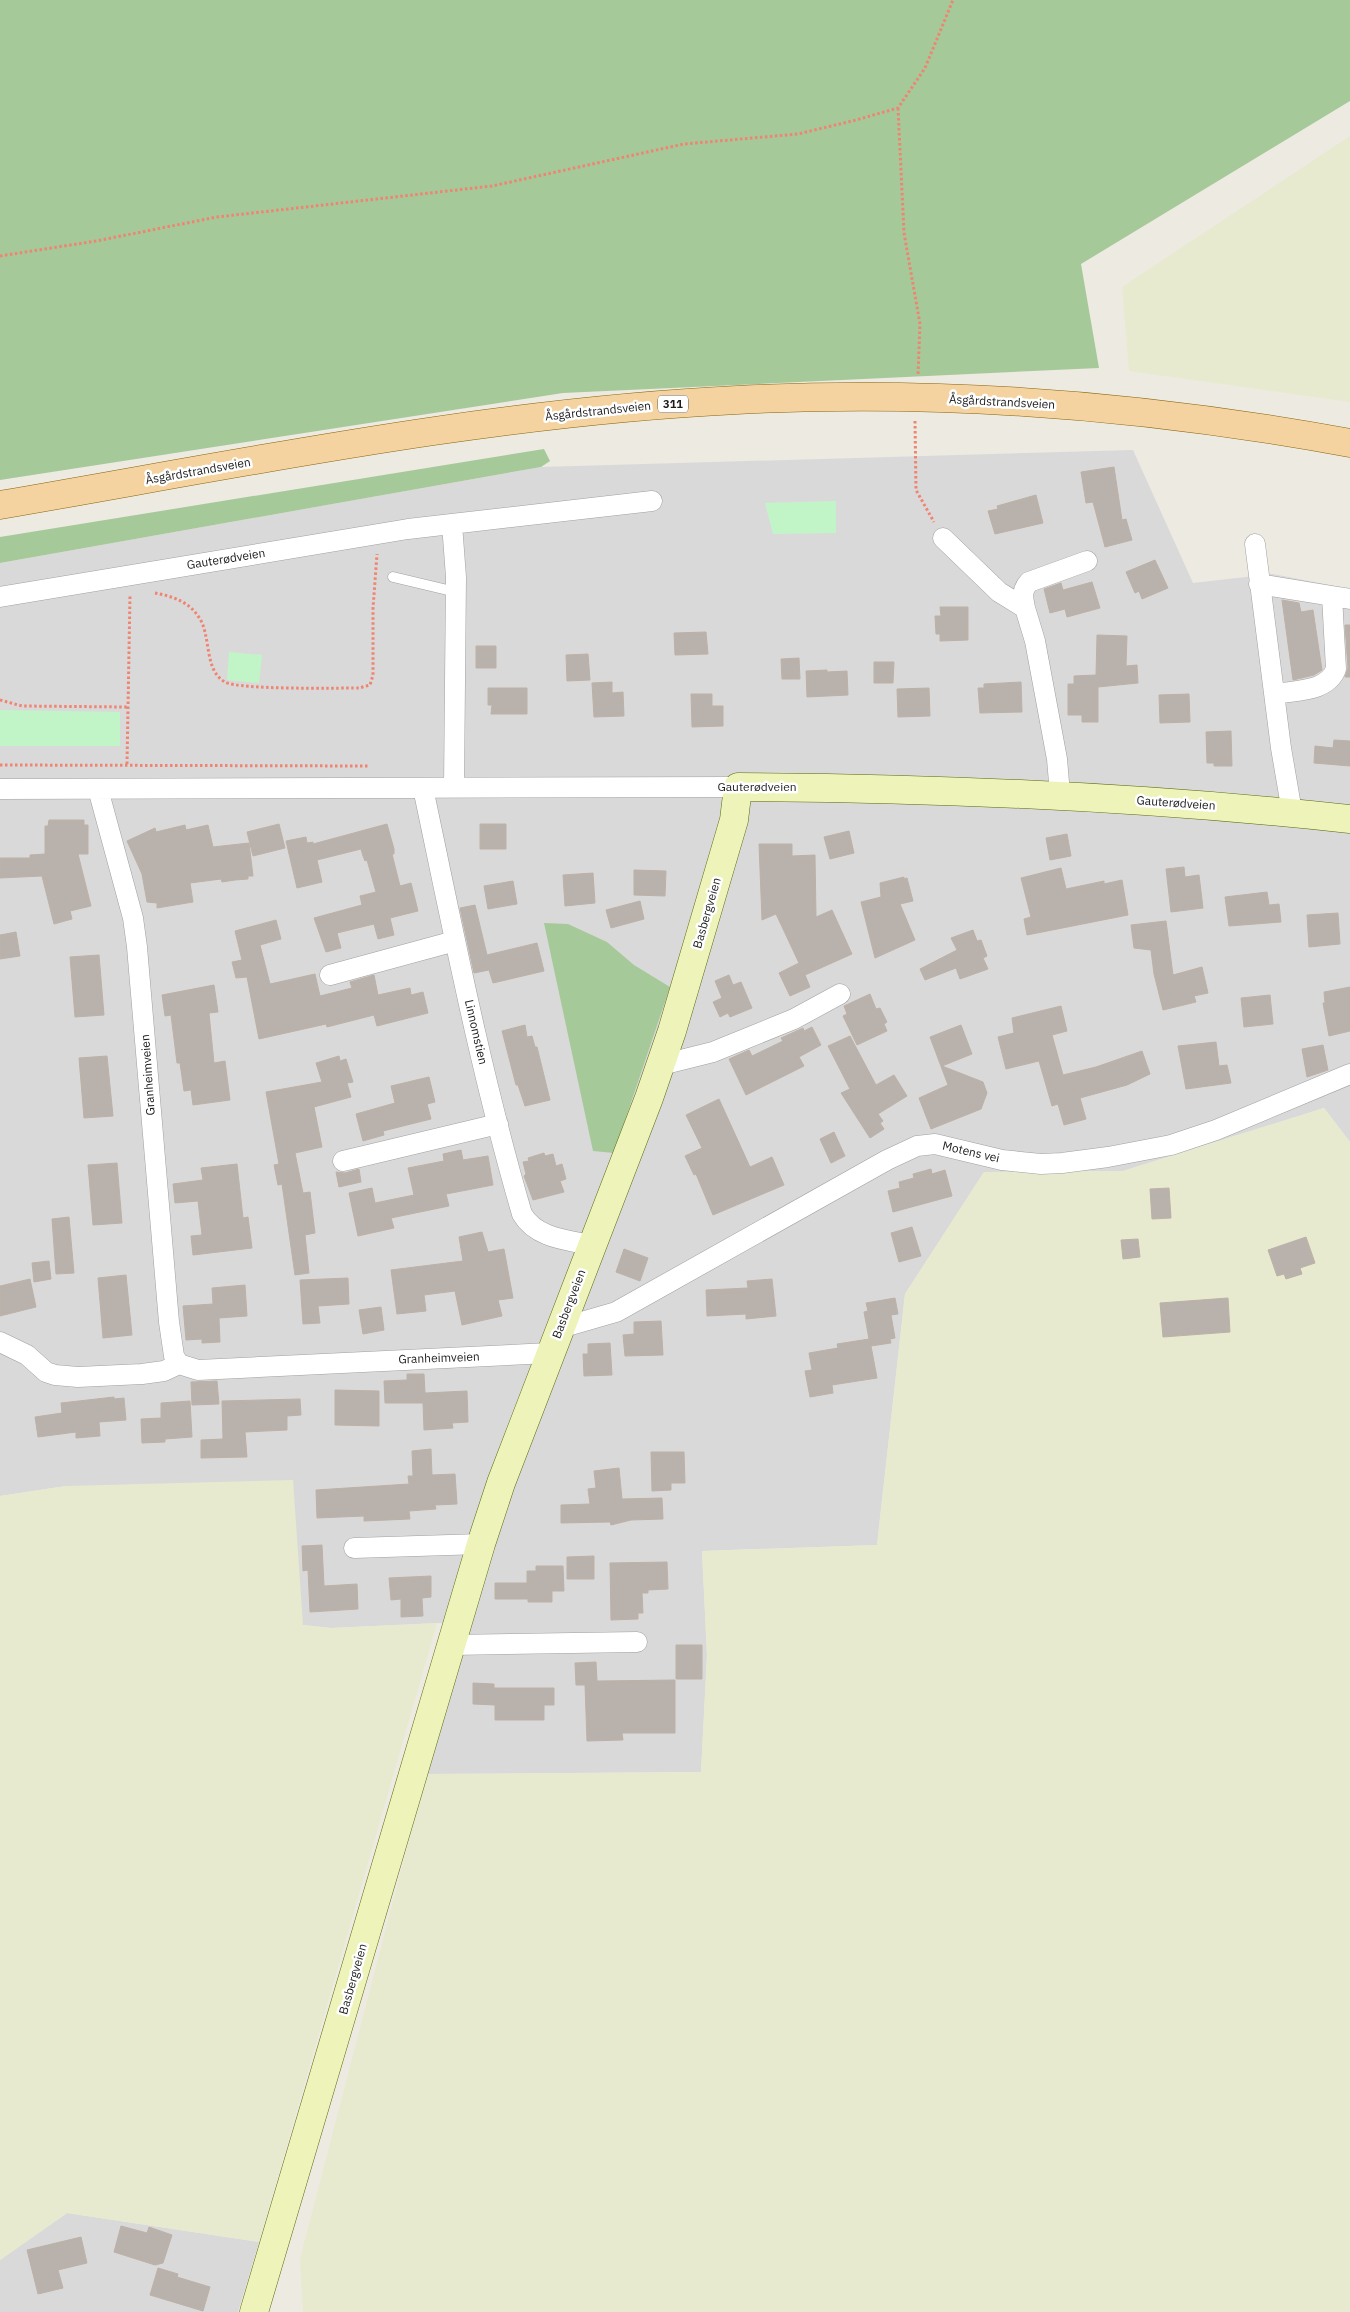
<svg xmlns="http://www.w3.org/2000/svg" width="1350" height="2312" font-family="'IBM Plex Sans',sans-serif">
<style>
.residential{fill:#dad9d9}
.farmland{fill:#e7eacf}
.forest{fill:#a6c99a}
.park{fill:#c1f5c8}
.building{fill:#b9b2ac;stroke:#bdb1a6}
.lines{fill:none;stroke-linecap:round;stroke-linejoin:round}
.service-casing{stroke:#a0a0a0;stroke-width:11}
.minor-casing{stroke:#a0a0a0;stroke-width:21}
.secondary-casing{stroke:#5b690d;stroke-width:29}
.primary-casing{stroke:#89650b;stroke-width:29}
.path{stroke:#ef8471;stroke-width:3;stroke-dasharray:2.5 2.5;stroke-linecap:butt}
.service{stroke:#fff;stroke-width:10}
.minor{stroke:#fff;stroke-width:20}
.secondary{stroke:#eef4b9;stroke-width:28}
.primary{stroke:#f4d3a0;stroke-width:28}
.labels{text-anchor:middle;stroke-width:5;stroke-linejoin:round;paint-order:stroke}
.shield{fill:#fff;stroke:#606060;stroke-width:1}
.shield-label{font-size:11px;font-weight:bold;fill:#1c1c1c}
.street-label{font-size:12px;fill:#1c1c1c;stroke:#fff}
</style>
<rect width="100%" height="100%" fill="#edeae2"/>
<!-- residential -->
<path class="residential" d="M1133 450 1193 583 1273 574 1350 589V1142L1324 1108 1123 1171 984 1172 905 1294 877 1545 702 1551 707 1655 701 1772 426 1774 462 1622 331 1628 303 1625 66 1486 0 1496V563L541 467Z
M67 2213 259 2242 238 2312H0V2260Z"/>
<!-- farmland -->
<path class="farmland" d="M1350 136V402L1129 371 1122 287Z
M1324 1108 1350 1142V2312H303L300 2259 426 1774 701 1772 707 1655 702 1551 877 1545 905 1294 984 1172 1123 1171Z
M293 1480 303 1625 331 1628 437 1623 259 2242 67 2213 0 2260V1496L66 1486Z"/>
<!-- forest -->
<path class="forest" d="M0 0H1350V101L1081 264 1099 368 563 393 0 480Z
M544 449 550 461 541 467 0 563V537Z
M544 923 568 924 607 942 634 965 670 987 614 1153 593 1151Z"/>
<!-- park -->
<path class="park" d="M836 501V533L773 534 765 503Z
M229 652 262 655 259 683 227 680Z
M0 710 120 712V746H0Z"/>
<!-- building -->
<path class="building" d="M1114 467 1122 520 1126 519 1132 540 1105 547 1093 502 1086 503 1081 472Z
M1036 495 1043 523 995 534 988 511 998 509 997 506Z
M1155 560 1168 588 1142 599 1139 591 1135 593 1126 572Z
M1092 582 1100 608 1067 617 1065 609 1050 613 1044 589 1061 583 1063 590Z
M1282 600 1299 603 1301 612 1313 610 1322 670 1314 675 1293 680Z
M940 607H968V640L940 641V634H936L935 616H941Z
M1345 625H1350V677H1345L1348 668Z
M706 632 708 654 675 655 674 633Z
M1097 635 1127 636 1126 666 1137 665 1138 683 1098 687V722H1082V715H1068V684H1074V676L1096 675Z
M476 646H496V668H476Z
M588 654 590 680 567 681 566 655Z
M799 658 800 679H782L781 659Z
M874 662H894L893 683H874Z
M827 670V672L847 671 848 695 807 697 806 671Z
M612 682V693L623 692 624 716 594 717 592 683Z
M1021 682 1022 712 980 713 978 688H984V684Z
M488 688H527V714H491L492 705H488Z
M929 688 930 716 898 717 897 689Z
M691 694H712V706H723V726L692 727Z
M1189 694 1190 722 1160 723 1159 695Z
M1231 731 1232 766H1214V763H1207L1206 732Z
M1334 740 1350 741V766L1314 763 1315 746 1333 748Z
M49 820H84V825H88V854H78L91 906 70 911 72 919 54 924 42 876 0 878V858H30V855L45 854V826H48Z
M279 824 285 848 253 856 247 832Z
M387 824 394 849V854H392L400 886 411 883 418 911 390 918 394 935 378 939 374 924 337 933 341 948 326 952 314 918 362 905 360 896 376 892 367 860 365 861 363 856 361 849 317 860 322 882 297 888 286 841 306 837 307 843 313 842V844Z
M480 824H506V849H480Z
M185 825 186 830 208 825 213 847 249 843 253 876H248V879L235 880 222 882 221 879 190 883 193 902 157 908V903L147 902 142 874 127 841 155 828 156 832Z
M849 831 854 853 830 859 824 837Z
M1067 834 1071 856 1050 860 1046 838Z
M759 844H792V856L815 855 816 917 832 910 852 954 805 975 810 987 790 996 779 973 799 963 776 914 762 920Z
M1184 867 1185 877 1199 875 1203 908 1171 912 1166 869Z
M1061 868 1066 889 1104 881V884L1122 880 1128 915 1027 935 1024 919 1031 917 1021 878Z
M634 870 666 871 665 896 634 895Z
M593 873 595 903 565 906 563 875Z
M904 877V879L907 878 913 901 900 904 915 940 875 958 861 902 881 897 880 883Z
M513 881 517 904 488 909 484 886Z
M1267 892 1269 905 1279 904 1281 922 1229 926 1225 897Z
M640 901 644 919 611 928 606 910Z
M475 905 487 955 537 943 544 971 493 983 489 970 474 973 460 908Z
M1338 913 1340 944 1309 947 1307 915Z
M276 920 281 939 260 945 270 984 315 974 320 996 352 988 350 982 374 975 378 995 410 988 411 995 423 992 428 1013 377 1026 374 1015 327 1027 326 1024 259 1039 247 977 236 978 232 962 242 960 235 931Z
M1166 921 1173 975 1202 967 1208 993 1194 996 1196 1002 1163 1010 1154 974 1151 950 1134 948 1131 925Z
M973 930 977 941 981 940 987 956 983 958 988 969 960 979 956 968 925 980 920 969 957 950 951 938Z
M16 932 20 956 0 959V935Z
M99 955 104 1015 75 1017 70 957Z
M729 975 733 985 741 982 752 1008 730 1017 728 1013 720 1017 713 1002 722 998 715 981Z
M214 985 218 1012 209 1013 214 1063 225 1061 230 1100 193 1105 191 1090 184 1091 180 1063H177L171 1015 165 1016 162 995Z
M1350 987V1031L1329 1036 1323 1003H1325L1324 992Z
M870 994 876 1009 880 1008 887 1022 884 1024 887 1031 857 1045 843 1016 847 1014 844 1006Z
M1270 995 1273 1024 1244 1027 1241 998Z
M1061 1006 1067 1031 1052 1035 1063 1075 1096 1067 1142 1051 1150 1074 1127 1085 1080 1098 1086 1119 1064 1125 1058 1104 1052 1106 1039 1061 1006 1069 998 1037 1014 1033 1012 1018Z
M525 1025 527 1037 532 1036 535 1047H537L550 1100 525 1106 518 1085H516L502 1031Z
M961 1025 972 1054 942 1066 983 1082 987 1093 981 1109 931 1129 919 1098 948 1085 930 1037Z
M812 1027 821 1045 799 1057 804 1066 746 1095 729 1059 749 1050 752 1056 783 1041 781 1038 803 1028 804 1031Z
M850 1036 876 1085 894 1075 907 1096 878 1114 883 1121 880 1123 884 1129 870 1138 841 1093 850 1089 828 1046Z
M1216 1042 1219 1066 1227 1065 1231 1083 1186 1089 1178 1046Z
M1323 1045 1328 1070 1307 1077 1302 1049Z
M107 1056 113 1116 84 1118 79 1058Z
M339 1056 340 1061 346 1059 353 1082 347 1083 351 1097 314 1107 322 1147 295 1153 303 1193 310 1192 315 1233 305 1235 309 1273 295 1275 282 1184 278 1185 274 1165 279 1164 266 1092 322 1082 316 1063Z
M429 1077 435 1102 427 1104 431 1119 383 1131 384 1135 363 1141 356 1114 395 1103 391 1086Z
M719 1099 750 1167 772 1157 784 1185 713 1215 696 1174 694 1175 685 1156 702 1148 686 1115Z
M834 1132 845 1156 831 1163 820 1139Z
M461 1150 463 1160 488 1156 493 1185 446 1194 449 1206 391 1218 394 1228 358 1236 349 1193 372 1188 375 1203 414 1195 408 1168 444 1161 443 1154Z
M544 1153 545 1156 553 1154 556 1166 562 1164 566 1179 560 1181 564 1192 533 1200 524 1176 526 1174 523 1162 529 1161 528 1158Z
M117 1163 122 1223 93 1225 88 1165Z
M237 1164 243 1218 248 1217 252 1248 193 1255 191 1236 202 1235 198 1201 175 1203 173 1184 203 1180 201 1168Z
M359 1169 361 1182 339 1187 336 1172 345 1173Z
M931 1169 932 1174 945 1170 952 1196 893 1212 888 1191 900 1188 899 1182 914 1178 913 1174Z
M1169 1188 1171 1218 1152 1219 1150 1189Z
M69 1217 74 1273 56 1274 52 1219Z
M912 1227 921 1256 899 1262 891 1233Z
M482 1232 488 1252 504 1249 513 1298 498 1300 502 1316 462 1325 455 1291 424 1295 426 1311 397 1314 391 1270 463 1261 459 1237Z
M1306 1237 1315 1263 1300 1268 1302 1274 1286 1279 1284 1274 1277 1276 1268 1250Z
M1138 1239 1140 1257 1123 1259 1121 1240Z
M624 1249 648 1258 640 1281 616 1272Z
M49 1261 51 1279 34 1282 32 1263Z
M126 1275 132 1335 103 1338 98 1278Z
M348 1278 349 1304 318 1306 320 1323 303 1324 300 1280Z
M30 1279 36 1307 0 1316V1286Z
M772 1279 776 1316 746 1319V1314L707 1316 706 1290 748 1288 747 1281Z
M245 1285 247 1316 219 1318 220 1342 202 1343V1339L186 1340 183 1306 213 1304 212 1288Z
M895 1298 898 1314 891 1315 895 1338 890 1339 891 1343 871 1346 877 1378 832 1385 833 1393 810 1397 805 1371 812 1370 809 1353 838 1348 837 1344 869 1339 864 1312 868 1311 866 1303Z
M1228 1298 1230 1332 1163 1337 1160 1303Z
M381 1307 384 1330 363 1334 359 1310Z
M661 1321 663 1355 625 1356 623 1335 634 1334V1322Z
M610 1343 612 1375 584 1376 583 1354H588V1344Z
M407 1374H424L425 1393 467 1391 468 1422 452 1423 453 1428 424 1430 423 1403H385L384 1381 407 1380Z
M217 1381 219 1404 192 1405 191 1382Z
M335 1390 379 1391V1426L335 1425Z
M114 1397V1399L124 1398 126 1420 99 1422 100 1436 76 1438V1432L38 1437 35 1417 62 1413 61 1403Z
M300 1399 301 1415 287 1416V1430L245 1432 247 1457 201 1458V1440L223 1439 222 1401Z
M190 1401 192 1437 165 1439V1442L142 1443 141 1419 161 1418V1403Z
M431 1449 432 1475 455 1474 457 1504 435 1505 436 1509 409 1511 410 1519 364 1521V1516L317 1518 316 1490 409 1484 408 1476H413L412 1451Z
M651 1452H684L685 1483H671V1490L652 1491Z
M619 1468 622 1499 662 1498 663 1519 631 1520 611 1525 610 1522 561 1523V1505L590 1504 588 1489 596 1488 594 1471Z
M322 1545 324 1586 357 1584 358 1609 310 1612 308 1570 303 1571 302 1546Z
M594 1556V1579H567V1557Z
M667 1562 668 1589 648 1590V1593H642L643 1613H638V1619L611 1620 610 1563Z
M536 1566H563L564 1591H552V1602H528V1599H495V1583H527V1571H536Z
M431 1576V1597L422 1598 423 1616 401 1617V1599L391 1600 389 1578Z
M676 1645H702V1679H676Z
M596 1662 597 1681 675 1680V1733H622L623 1740 587 1741 585 1685H576L575 1663Z
M473 1683 494 1684V1688H554V1705H544V1720H495V1705L473 1704Z
M121 2226 147 2233 149 2227 172 2235 163 2263 155 2265 114 2252Z
M81 2237 87 2263 58 2270 63 2288 38 2294 27 2250Z
M158 2268 178 2274 177 2277 210 2287 203 2311 150 2295Z"/>
<g class="lines">
<!-- service casing -->
<g class="service-casing">
<path id="service" d="M393 577 456 592"/>
</g>
<!-- minor casing -->
<g class="minor-casing">
<path id="minor" d="M452 524 456 577 454 787
M943 538 999 592 1025 608 1035 641 1057 759 1060 794
M1255 544 1281 748 1292 812
M1259 584 1332 596 1336 669C1327 692 1297 690 1275 694
M1332 596 1350 599
M0 597 408 529 652 501
M1025 608C1023 597 1021 591 1029 582L1087 561
M423 788C453 930 481 1074 522 1214 536 1238 566 1240 591 1245
M0 789 738 787
M98 789 133 918 137 947 169 1322 174 1356 179 1364
M330 975 455 941
M661 1065 713 1052 794 1019 840 994
M343 1161 498 1124
M562 1324 571 1325 616 1312 887 1160 917 1146 935 1144 1002 1160 1041 1164 1062 1163 1108 1157 1171 1145 1216 1130 1350 1074
M0 1342 27 1355 46 1372 55 1375 78 1377 142 1374 164 1371 179 1364 198 1370 550 1353
M354 1548 481 1544
M451 1645 637 1642"/>
</g>
<!-- secondary casing -->
<g class="secondary-casing">
<path id="secondary" d="M254 2312 481 1544 501 1483 649 1098 672 1031 734 820 738 787C943 788 1146 797 1350 819"/>
</g>
<!-- primary casing -->
<g class="primary-casing">
<path id="primary" d="M0 505C244 463 489 412 737 400 942 389 1149 406 1350 443"/>
</g>
<!-- path -->
<path class="path" d="M898 108 904 233 920 324 918 375
M0 256 96 241 217 217 492 186 684 144 798 134 856 120 898 108 925 68 953 0
M915 421 916 490 934 522
M155 593C171 596 188 601 198 616 212 634 203 670 225 682 240 690 335 688 359 688L370 685 373 675V608L377 554
M0 700 22 706 127 707
M127 764 130 595
M0 765 370 766"/>
<!-- service -->
<use href="#service" class="service"/>
<!-- minor -->
<use href="#minor" class="minor"/>
<!-- secondary -->
<use href="#secondary" class="secondary"/>
<!-- primary -->
<use href="#primary" class="primary"/>
</g>
<g class="labels">
<!-- shield labels -->
<rect class="shield" x="658" y="395.5" width="30" height="17" rx="4"/>
<g class="shield-label">
<text x="673" y="408">311</text>
</g>
<!-- street labels -->
<g class="street-label">
<text transform="translate(1002 402) rotate(3)" y="4">Åsgårdstrandsveien</text>
<text transform="translate(598 411) rotate(-6)" y="4">Åsgårdstrandsveien</text>
<text transform="translate(198 471) rotate(-10)" y="4">Åsgårdstrandsveien</text>
<text transform="translate(226 559) rotate(-9)" y="4">Gauterødveien</text>
<text x="757" y="791">Gauterødveien</text>
<text transform="translate(1176 803) rotate(4)" y="4">Gauterødveien</text>
<text transform="translate(707 913) rotate(-74)" y="4">Basbergveien</text>
<text transform="translate(476 1032) rotate(77)" y="4">Linnomstien</text>
<text transform="translate(148 1075) rotate(-94)" y="4">Granheimveien</text>
<text transform="translate(971 1152) rotate(13)" y="4">Motens vei</text>
<text transform="translate(569 1304) rotate(-69)" y="4">Basbergveien</text>
<text transform="translate(439 1358) rotate(-2)" y="4">Granheimveien</text>
<text transform="translate(353 1979) rotate(-74)" y="4">Basbergveien</text>
</g>
</g>
</svg>
